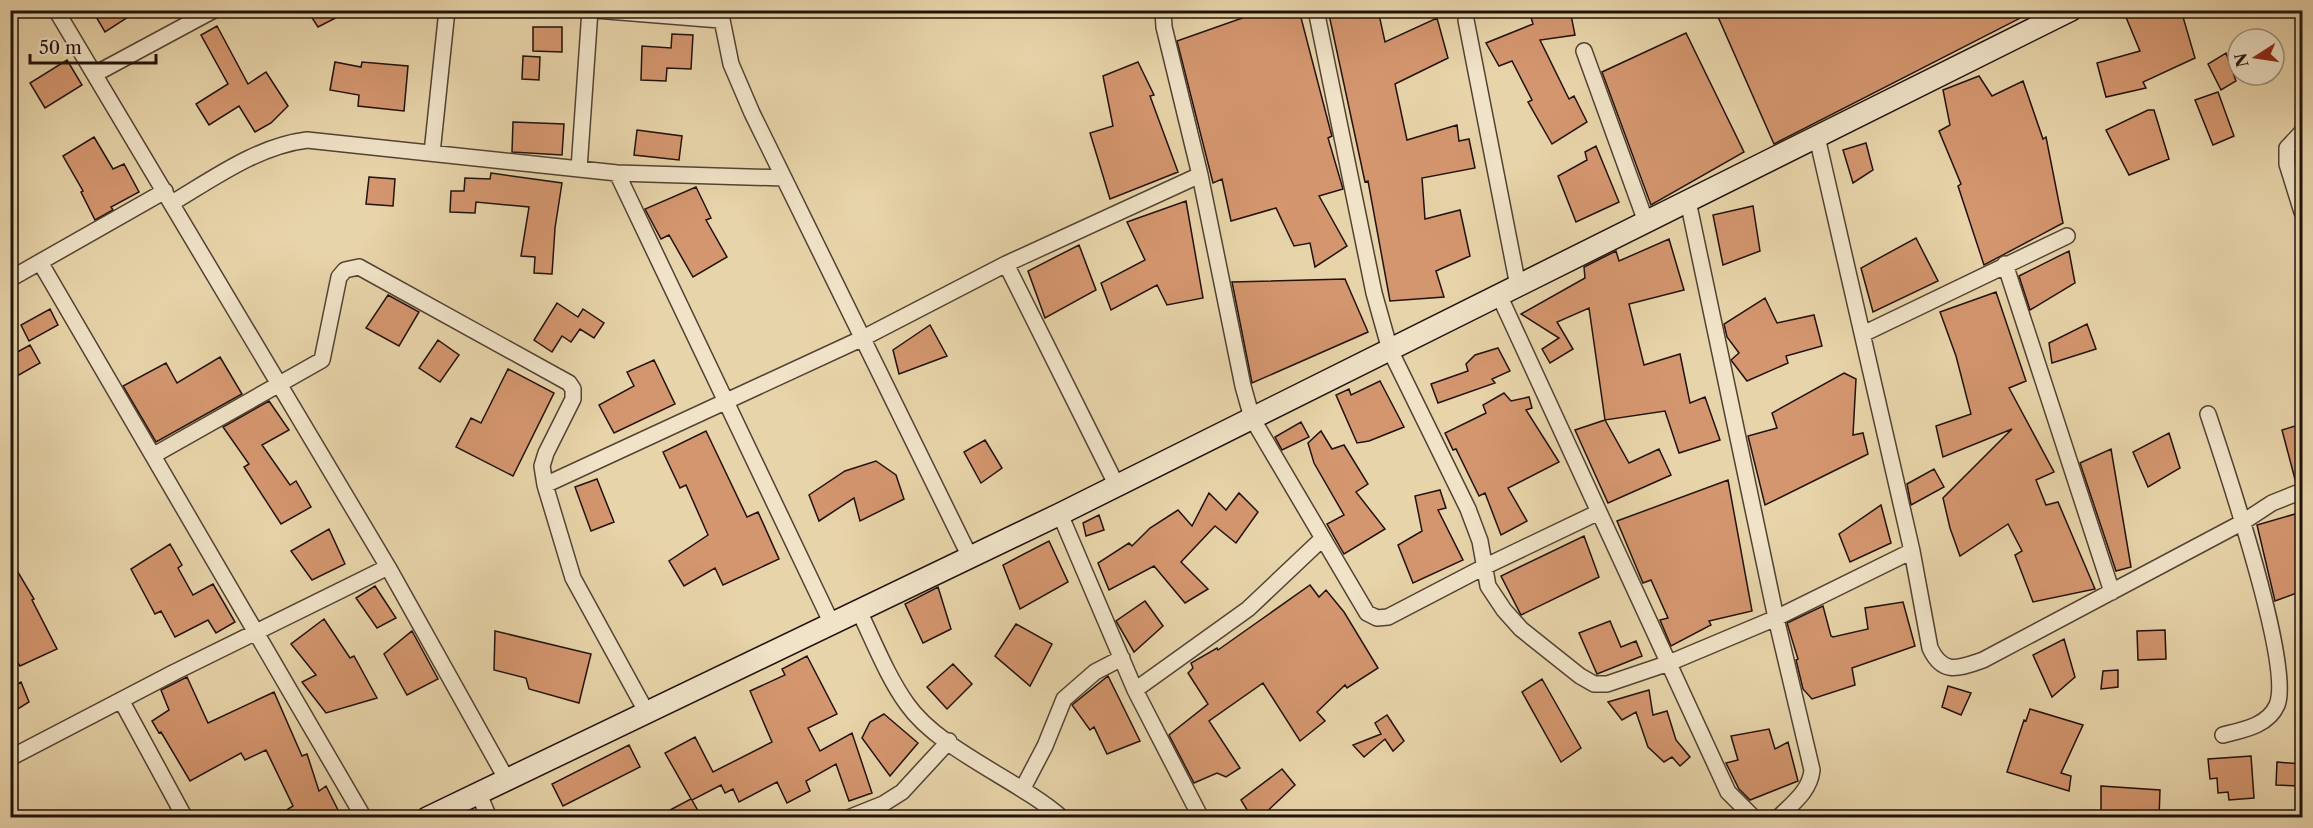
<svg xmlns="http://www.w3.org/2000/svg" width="2313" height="828" font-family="'Libre Caslon Text',serif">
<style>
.building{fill:#d4966f;stroke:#21120b;stroke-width:1.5}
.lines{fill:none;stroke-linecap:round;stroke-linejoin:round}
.street-casing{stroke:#534233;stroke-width:18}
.secondary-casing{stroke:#21120b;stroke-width:24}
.street{stroke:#f0e3c8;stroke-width:15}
.secondary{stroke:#f0e3c8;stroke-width:21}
</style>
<rect width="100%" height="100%" fill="#e8d4aa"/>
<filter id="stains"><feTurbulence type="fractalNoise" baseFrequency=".00333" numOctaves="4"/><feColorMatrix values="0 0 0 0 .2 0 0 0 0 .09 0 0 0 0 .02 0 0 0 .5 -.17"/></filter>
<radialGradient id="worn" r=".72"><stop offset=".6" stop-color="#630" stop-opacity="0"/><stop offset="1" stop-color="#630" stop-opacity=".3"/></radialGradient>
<!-- building -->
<path class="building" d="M92 10H139L105 32Z
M307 10H351L318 27Z
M1265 10H1299L1330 129 1332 136 1328 138 1343 189 1319 196 1347 246 1315 267 1310 243 1294 246 1276 208 1231 221 1222 179 1213 183 1177 41Z
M1328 10H1378L1385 42 1437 18 1448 58 1395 84 1407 140 1457 125 1459 141 1469 139 1475 168 1422 178 1425 219 1460 210 1470 256 1436 271 1444 297 1390 301 1368 181 1365 182Z
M1542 10H1570L1575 35 1540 40 1569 99 1574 96 1587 122 1552 144 1528 102 1532 100 1512 61 1499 66 1486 43 1533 24 1530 14Z
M1715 10H2036L1774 144Z
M2123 10H2181L2195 58 2143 82 2146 88 2106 97 2097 63 2140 51Z
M217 26 248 84 266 72 288 106 271 123 255 132 239 106 209 125 196 104 228 84 201 35Z
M533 27H562V52L533 51Z
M1686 33 1744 152 1651 205 1602 72Z
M672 34 693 35 691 69 667 68 666 81 641 80 642 46 671 48Z
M2226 53 2236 81 2221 90 2208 64Z
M523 56 540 57 539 80 522 79Z
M67 60 82 85 45 108 30 83Z
M335 62 361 67 362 62 408 66 404 111 358 106 359 95 330 90Z
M1138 62 1154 95 1150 96 1178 172 1110 199 1090 133 1113 126 1103 76Z
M1979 76 1992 96 2023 81 2043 139 2046 137 2063 223 1984 265 1958 186 1961 184 1939 131 1950 125 1943 90Z
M2218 92 2234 136 2213 145 2195 100Z
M2154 110 2169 159 2129 175 2106 130 2148 110Z
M513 122 564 124 562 155 512 152Z
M637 130 682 136 679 160 634 155Z
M94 137 113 169 124 164 139 192 111 207 113 210 95 220 81 192 83 191 63 156Z
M1866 143 1873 170 1853 183 1843 150Z
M1596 146 1619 202 1576 222 1558 176 1587 160 1585 152Z
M491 173 562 183 555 228 552 274 534 273 535 257 521 256 529 207 476 202 475 213 450 212 451 191H464L465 178 490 179Z
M369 177 395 179 393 206 366 204Z
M696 187 711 218 706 220 727 257 693 277 669 235 661 239 645 209Z
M1186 201 1203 298 1167 305 1157 285 1111 310 1101 283 1145 260 1127 222Z
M1753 206 1760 251 1723 265 1713 215Z
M1916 238 1938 281 1873 312 1861 268Z
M1669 239 1684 290 1629 304 1644 365 1680 354 1690 403 1705 397 1720 440 1679 453 1665 411 1605 420 1589 308 1557 322 1573 349 1550 363 1542 349 1559 338 1521 314 1585 278 1584 267 1616 251 1619 261Z
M1079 245 1096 290 1045 318 1028 271Z
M2069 251 2075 283 2030 310 2019 276Z
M1345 279 1368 332 1252 383 1232 282Z
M1996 292 2026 381 2009 388 2054 472 2036 480 2046 505 2058 502 2095 589 2033 602 2015 555 2022 551 2008 524 1960 556 1950 528 1943 498 2012 429 1943 457 1936 426 1971 414 1956 356 1940 312Z
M388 295 419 312 399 346 366 328Z
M1765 298 1777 323 1814 315 1822 346 1786 356 1788 363 1747 381 1731 360 1739 353 1727 337 1724 324Z
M557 303 578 317 583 309 604 323 594 338 580 329 571 342 562 336 552 352 534 340Z
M50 309 58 325 29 341 21 325Z
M2087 324 2096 349 2052 363 2049 343Z
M930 325 947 356 899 374 893 350Z
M438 340 459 355 440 382 419 368Z
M30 345 40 363 10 380V356Z
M1498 348 1510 371 1492 379 1495 383 1438 403 1431 384 1468 371 1466 364 1475 355Z
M220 357 242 394 156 442 123 386 166 363 177 383Z
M654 360 675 404 614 433 599 405 634 386 627 372Z
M508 369 554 393 513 476 456 447 471 418 481 423Z
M1844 373 1856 379 1853 435 1863 433 1868 454 1765 505 1748 436 1777 428 1772 413Z
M1380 381 1404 427 1369 441 1357 443 1336 395 1349 389 1351 395Z
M1504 393 1511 401 1529 397 1532 408 1526 410 1559 462 1508 488 1527 521 1501 535 1485 493 1479 496 1456 449 1453 450 1445 433 1486 413 1483 405Z
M269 401 289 430 262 445 290 485 296 481 311 507 281 524 244 467 249 464 223 427Z
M1605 420 1629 463 1659 449 1671 475 1608 503 1575 430Z
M1301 422 1309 437 1282 450 1275 437Z
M2302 424V481L2296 483 2282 430Z
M706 431 747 517 758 512 779 559 723 585 715 568 684 586 669 561 708 535 686 485 680 488 663 452Z
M1321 431 1332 449 1344 445 1368 484 1356 492 1385 529 1344 554 1327 524 1344 515 1314 463 1308 443Z
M2169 433 2180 468 2148 487 2133 452Z
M985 440 1002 468 981 483 964 452Z
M2111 449 2131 567 2116 571 2080 463Z
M876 461 896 475 904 499 860 521 854 498 819 521 809 495 845 471Z
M1934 469 1944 487 1911 505 1907 484Z
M597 479 614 522 591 531 575 487Z
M1728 480 1752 611 1709 621 1711 625 1671 646 1660 620 1668 618 1651 580 1643 583 1617 521Z
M1440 490 1446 508 1438 510 1463 560 1413 583 1398 545 1422 531 1415 496Z
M1209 493 1226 510 1239 493 1258 512 1236 543 1215 526 1181 562 1208 589 1185 603 1154 566 1109 590 1098 563 1129 543 1132 546 1150 528 1178 510 1192 526Z
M1881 505 1891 543 1850 562 1839 534Z
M2302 512V591L2275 601 2257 525Z
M1099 515 1104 530 1086 536 1083 523Z
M329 529 345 564 312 580 291 551Z
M1584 536 1599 577 1521 615 1501 576Z
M1049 541 1068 582 1020 609 1003 565Z
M170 544 182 565 178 568 193 595 213 584 235 622 216 633 208 620 175 637 161 611 155 614 131 569Z
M10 559 34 599 32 600 57 649 20 666 10 651Z
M1310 585 1319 597 1326 590 1344 612 1378 668 1347 688 1345 685 1317 712 1325 721 1300 741 1263 683 1209 721 1240 768 1226 777 1217 773 1194 783 1169 735 1208 704 1188 673 1193 668 1191 663 1217 648 1218 650Z
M375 586 396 618 377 628 356 598Z
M938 587 951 629 923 643 905 604Z
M1145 601 1163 626 1134 652 1116 621Z
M1903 602 1915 646 1852 668 1855 685 1812 699 1803 689 1796 660 1798 659 1787 623 1823 606 1831 636 1833 637 1868 629 1865 608Z
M324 619 350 658 354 656 377 698 326 713 302 682 316 675 291 644Z
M1610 621 1621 647 1636 641 1642 656 1597 674 1579 633Z
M1016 624 1052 644 1030 686 995 656Z
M2165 630 2166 659 2138 660 2137 631Z
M412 631 438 679 407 695 384 654Z
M495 631 591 654 579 703 529 689 526 678 494 670Z
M2064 639 2075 677 2052 697 2033 655Z
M807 656 837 714 808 728 820 751 852 733 872 793 849 801 836 764 806 781 810 791 787 803 777 782 739 802 733 789 725 793 721 785 692 800 702 818H655L691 799 665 753 695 737 713 772 772 742 750 691 785 675 782 669Z
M953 664 972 684 947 709 927 687Z
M2118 670V687L2101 689 2103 671Z
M1108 676 1140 741 1107 754 1094 727 1090 730 1072 705Z
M187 677 208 723 274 692 302 756 307 754 319 791 326 786 342 818H274L293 806 266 750 245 760 241 753 190 781 161 732 159 733 152 721 169 710 161 690Z
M1542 679 1581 748 1561 762 1522 692Z
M21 682 29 702 10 714V688Z
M1948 686 1971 693 1961 715 1942 707Z
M1649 690 1653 715 1667 711 1676 740 1690 757 1680 766 1672 757 1664 762 1648 747 1636 712 1622 720 1608 702Z
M2030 709 2083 725 2061 773 2071 776 2069 791 2007 772 2024 720 2026 721Z
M884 714 918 743 890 776 862 738 870 722Z
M1387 715 1404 741 1393 751 1385 739 1364 757 1353 745 1381 734 1375 723Z
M1769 729 1775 749 1788 742 1798 781 1750 800 1739 789 1726 763 1738 760 1731 736Z
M629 745 640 767 563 806 552 784Z
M2251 756 2254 798 2229 800 2228 792 2218 793 2217 778 2210 779 2208 759Z
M2277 762 2302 764V786L2276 785Z
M1282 769 1295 785 1260 818H1252L1241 800Z
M2101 786 2160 790 2159 818H2101Z"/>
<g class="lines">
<!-- street casing -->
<g class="street-casing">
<path id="street" d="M56 10 388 567 507 780
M595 10 720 20
M720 10 731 64 752 113 970 557
M1163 10 1164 27 1200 175 1243 386 1252 418 1367 613 1377 618 1388 617 1484 567 1599 512
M1316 10 1374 293 1390 350 1468 509 1480 541 1488 586 1504 610 1521 629 1580 676 1594 684H1607L1669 663 1776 618 1912 551
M1466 20 1518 286
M1584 51 1646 222
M95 74 214 10
M2302 132 2287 148V164L2302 212
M1817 137 1912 551 1930 648C1943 676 1959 668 1983 660L2243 522 2272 503 2302 491
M432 153 447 10
M579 169 590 10
M617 173 832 624
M1688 201 1776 618 1812 770C1810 791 1793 803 1778 818
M172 203C214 178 258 146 307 140L617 173 784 178
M40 262 364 818
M1006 264 1117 486
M2005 264 2112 592
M10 279 165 191
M1499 295 1728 792 1754 818
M1863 334 2067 236
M2208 414C2224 462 2293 666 2277 705 2268 726 2242 730 2223 735
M154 455 322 360 339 277 345 270 359 267 569 383 573 389V399L546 453 542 466 545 485 573 578 647 713
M545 485 863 338 1006 264 1200 175
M1060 514 1135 690 1201 818
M859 611C874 642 887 676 907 704 939 750 1019 780 1062 818
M1135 690 1248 609 1322 539
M121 700 185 818
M10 758 175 672 388 567
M1023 788 1045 746 1064 699 1095 672 1122 658
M479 794 489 818
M848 818 883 804 902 792 949 741"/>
</g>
<!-- secondary casing -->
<g class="secondary-casing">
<path id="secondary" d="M427 818 1060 514 2071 10"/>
</g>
<!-- street -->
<use href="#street" class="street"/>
<!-- secondary -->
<use href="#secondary" class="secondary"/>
</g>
<!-- margin -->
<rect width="2313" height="828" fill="none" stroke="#e8d4aa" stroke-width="36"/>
<rect x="12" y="12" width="2289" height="804" fill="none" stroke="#21120b" stroke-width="3"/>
<rect x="18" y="18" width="2277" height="792" fill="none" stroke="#21120b" stroke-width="1.5"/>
<!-- north arrow -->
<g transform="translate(2256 57) rotate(258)"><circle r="28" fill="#f0e3c8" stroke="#9d8f7c" stroke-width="1.5"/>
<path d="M0-4.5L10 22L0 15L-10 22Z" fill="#8f2418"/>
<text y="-9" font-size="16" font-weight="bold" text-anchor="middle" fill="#21120b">N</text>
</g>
<!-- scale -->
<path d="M30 54v9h126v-9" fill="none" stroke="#21120b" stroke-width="3"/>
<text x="39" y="54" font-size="18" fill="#21120b" stroke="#f0e3c8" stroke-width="4.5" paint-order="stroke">50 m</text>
<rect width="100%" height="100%" filter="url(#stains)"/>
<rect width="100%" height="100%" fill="url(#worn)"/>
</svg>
